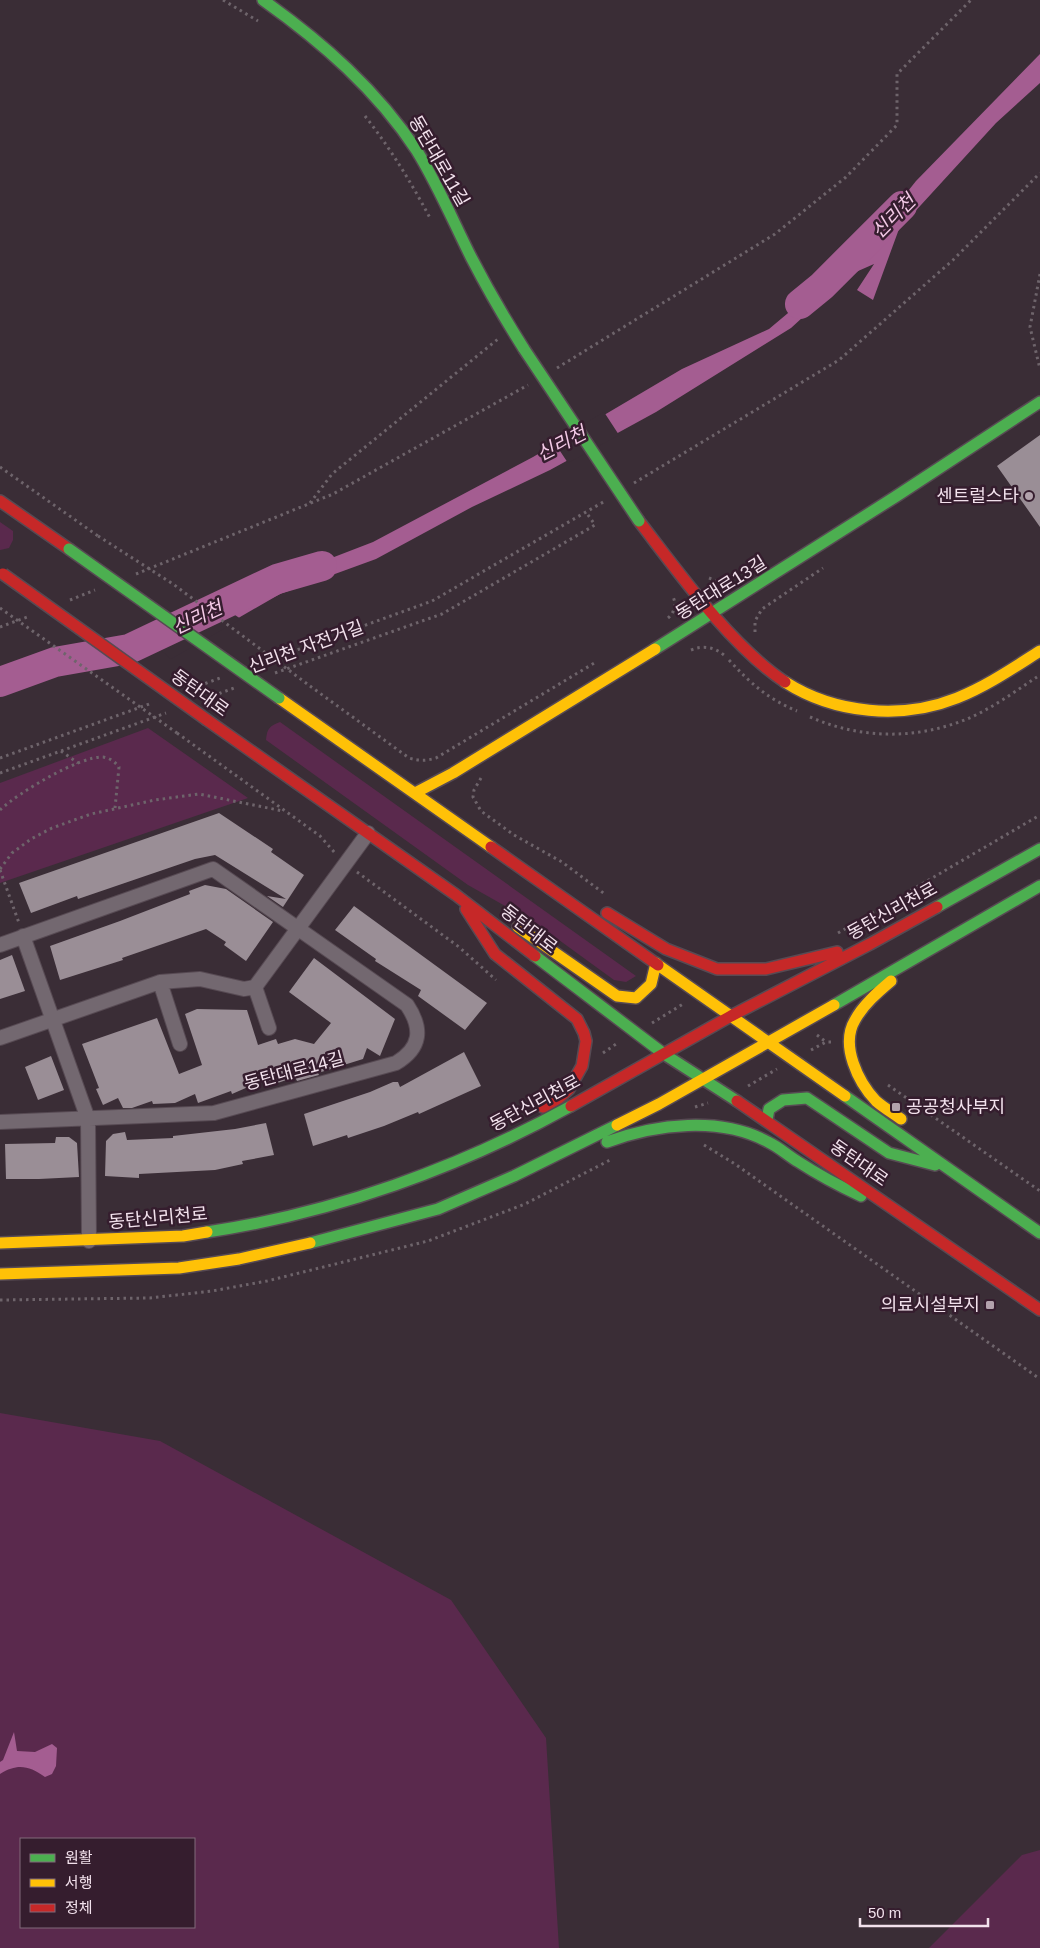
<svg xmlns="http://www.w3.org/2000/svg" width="1040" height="1948" font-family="Helvetica,'Noto Sans KR',sans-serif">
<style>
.green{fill:#5a294d;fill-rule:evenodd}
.water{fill:#a45d91}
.pier{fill:#3a2d36}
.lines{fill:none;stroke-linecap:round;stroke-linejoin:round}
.river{stroke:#a45d91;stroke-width:30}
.building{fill:#9a8e96}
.street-casing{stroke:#574a53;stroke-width:16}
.fast-casing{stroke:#574a53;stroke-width:14}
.slow-casing{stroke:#574a53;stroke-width:14}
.jam-casing{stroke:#574a53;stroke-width:14}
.path{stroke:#6e646b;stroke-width:3;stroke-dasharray:2.5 4;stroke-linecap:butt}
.street{stroke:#736870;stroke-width:14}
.fast{stroke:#4caf50;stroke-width:11}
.slow{stroke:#ffc107;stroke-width:11}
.jam{stroke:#c62828;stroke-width:11}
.fast-bridge-casing{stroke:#574a53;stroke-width:14;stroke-linecap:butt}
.jam-bridge-casing{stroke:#574a53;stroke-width:14;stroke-linecap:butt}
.path-bridge{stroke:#6e646b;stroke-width:3;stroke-dasharray:2.5 4;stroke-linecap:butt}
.fast-bridge{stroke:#4caf50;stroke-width:11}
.jam-bridge{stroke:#c62828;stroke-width:11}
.poi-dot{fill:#b2a2ac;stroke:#351d2e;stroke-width:2}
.labels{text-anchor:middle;stroke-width:5;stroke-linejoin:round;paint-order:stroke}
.street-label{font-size:18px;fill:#f2e1ec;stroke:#351d2e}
.poi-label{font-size:18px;fill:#f2e1ec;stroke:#351d2e;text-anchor:end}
.water-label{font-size:19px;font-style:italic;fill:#f4cae7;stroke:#351d2e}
</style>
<rect width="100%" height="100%" fill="#3a2d36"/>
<!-- green -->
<path class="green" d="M0 522 13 531V540L9 548 0 550Z
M280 722 636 976 626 982 614 980 537 924 468 885 266 740C267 729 269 726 280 722Z
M148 728 248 798 0 883V783Z
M0 1413 160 1441 451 1600 546 1738 559 1948H0ZM21 1839H194V1927H21Z
M1040 1850V1948H929L1022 1855Z"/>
<!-- water -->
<path class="water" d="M1040 54V83L996 123 899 229 873 300 857 290 874 264 849 275 791 328 656 412 550 470 472 507 376 559 280 594 171 657 159 645 277 579 373 542 533 457 682 369 769 329 831 277 873 235 916 181Z
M14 1732 17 1751 35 1752 52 1744 57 1748 56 1766 52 1774 45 1777C29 1766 18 1763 0 1774V1762L3 1760Z"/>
<!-- pier -->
<path class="pier" d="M604 412 619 435 568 463 554 442Z
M223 607 241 619 171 659 157 647 158 643Z"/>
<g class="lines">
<!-- river -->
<path class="river" d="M800 304 822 286 902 206
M0 682 55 662 129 649 277 579 322 566"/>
</g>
<!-- building -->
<path class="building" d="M1040 435V527L997 466Z
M219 813 273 849 271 852 304 875 283 907 267 896 286 899 215 855 195 859 78 899 77 896 31 913 19 883Z
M205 885 226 889 273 922 246 961 224 945 226 942 206 929 122 958 123 960 60 980 50 946 120 921 190 894 189 891Z
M354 906 487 1003 465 1030 418 996 421 990 375 961 376 959 335 930Z
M12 955 25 991 0 999V960Z
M314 958 395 1019 380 1056 367 1048 363 1059 318 1073 319 1075 297 1081 295 1077 266 1087 264 1080 232 1094 231 1091 198 1103 195 1094 175 1103 153 1104 152 1101 132 1108H123L118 1098 103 1105 96 1089 99 1088 82 1044 157 1018 179 1074 202 1065 185 1014 197 1009 247 1010 258 1045 276 1039 278 1044 295 1039 314 1044 331 1023 289 992Z
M464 1052 481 1086 419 1114 418 1112 384 1126 348 1138 347 1135 313 1146 304 1114 370 1092 393 1082H398L400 1087Z
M51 1056 64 1090 38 1100 25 1067Z
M266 1123 274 1155 242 1161 243 1164 215 1170 139 1174V1178L105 1176 106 1141 113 1134 125 1132 127 1140 173 1138V1136L235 1129Z
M56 1137H69L77 1143 79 1177 39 1179H6L5 1144 55 1143Z"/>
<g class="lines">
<!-- street casing -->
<g class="street-casing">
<path id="street" d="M23 936 88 1119 89 1241
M0 945 213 869 407 1005C423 1029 421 1048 396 1063L214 1113 0 1122
M160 982 180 1044
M255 987 269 1028
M0 1038 160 982 200 979 244 989 255 987 368 833"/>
</g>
<!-- fast casing -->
<g class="fast-casing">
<path id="fast" d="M263 0C322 42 377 90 417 151 438 185 453 221 471 257 487 288 505 319 524 349
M655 649 895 497 1040 402
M937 907 1040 849
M535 956 664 1054 737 1101
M834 1005 1040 886
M845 1096 1040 1233
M767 1120 769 1109 783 1100 807 1098 889 1153 935 1165
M607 1142C656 1124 720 1116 768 1142 779 1147 787 1155 797 1161 817 1174 839 1186 861 1196
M207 1232C334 1213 459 1168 571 1106
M310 1243 438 1209 514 1176 617 1125"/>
</g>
<!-- slow casing -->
<g class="slow-casing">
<path id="slow" d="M785 682C835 714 902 720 957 698 987 686 1013 668 1040 651
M279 698 491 847
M415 793 453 773 655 649
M518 927 617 996 636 998 651 984 656 963
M658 965 845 1096
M891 981C878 992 863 1005 855 1020 840 1045 858 1082 876 1101 884 1108 893 1113 901 1119
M617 1125 659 1104 834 1005
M0 1243 183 1236 207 1232
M0 1274 179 1268 239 1259 310 1243"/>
</g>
<!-- jam casing -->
<g class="jam-casing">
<path id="jam" d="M0 501 69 549
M639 521C679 573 731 646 785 682
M207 720 456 895 535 956
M491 847 658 965
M466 909 495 954 577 1019 584 1033 586 1041 582 1066 569 1089 559 1098 543 1107
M607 913 666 949 717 969H766L837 952
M737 1101 1040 1310
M571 1106 731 1016 870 944 937 907"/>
</g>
<!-- path -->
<path class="path" d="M223 0 258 21
M365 116C390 148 411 182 430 218
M1040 274 1030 327 1040 369
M557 368 775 234 846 177 897 125V74L971 0
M0 467 98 536
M634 483 839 360 953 260 1040 173
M310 503 332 474 498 339
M136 574 333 494 528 385
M709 578 724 584
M70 600 95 590
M668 618C675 612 677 603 672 595
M0 627 30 616
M755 632V621L762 609 823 568
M691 650C703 645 715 647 725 656
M729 660C750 683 768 699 797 711
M261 663 432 601 605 501
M275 673 442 614 595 525 586 512
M310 686 409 758C419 761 426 761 436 758L596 662
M193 688 220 678
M207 698 234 688
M810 717C861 739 915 740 967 719 993 708 1017 690 1040 675
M177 733 320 836 335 853
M61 751 78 763
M0 758 152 703
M0 773 166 713
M481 778 474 790 473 797 481 811 514 835 562 862 606 895
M0 810C18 793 79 756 103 757 110 758 115 762 119 767L115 808
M0 869 12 853 31 839 52 828 91 814 155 800 199 794 283 811
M0 870 19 923
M357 872 459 947 496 980
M838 933 1040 815
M652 1023 683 1004
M817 1035 826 1042
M811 1050 826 1042H832
M603 1053 619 1042
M888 1085 1040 1191
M748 1086 777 1069
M695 1107 708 1103
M704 1145 735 1164 1040 1379
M0 1300 150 1298 212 1291 267 1281 428 1241 525 1204 610 1160"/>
<!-- street -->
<use href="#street" class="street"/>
<!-- fast -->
<use href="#fast" class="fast"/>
<!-- slow -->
<use href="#slow" class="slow"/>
<!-- jam -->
<use href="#jam" class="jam"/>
<!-- fast-bridge casing -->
<g class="fast-bridge-casing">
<path id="fast-bridge" d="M524 349 639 521
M69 549 279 698"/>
</g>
<!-- jam-bridge casing -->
<g class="jam-bridge-casing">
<path id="jam-bridge" d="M3 574 207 720"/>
</g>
<!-- path-bridge -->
<path class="path-bridge" d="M98 536 173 584 310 686
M0 608 177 733"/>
<!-- fast-bridge -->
<use href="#fast-bridge" class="fast-bridge"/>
<!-- jam-bridge -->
<use href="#jam-bridge" class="jam-bridge"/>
</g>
<!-- markers -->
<g class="poi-dot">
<circle cx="1029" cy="496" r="5"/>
<rect x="891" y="1102" width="10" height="10" rx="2.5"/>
<rect x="985" y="1300" width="10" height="10" rx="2.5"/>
</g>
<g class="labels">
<!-- street labels -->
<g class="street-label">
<text transform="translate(439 161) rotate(60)" y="6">동탄대로11길</text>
<text transform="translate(721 588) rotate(-32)" y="6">동탄대로13길</text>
<text transform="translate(306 647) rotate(-20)" y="6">신리천 자전거길</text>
<text transform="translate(200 693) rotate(36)" y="6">동탄대로</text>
<text transform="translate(892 911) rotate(-29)" y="6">동탄신리천로</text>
<text transform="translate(529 929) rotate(38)" y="6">동탄대로</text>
<text transform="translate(294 1071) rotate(-15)" y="6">동탄대로14길</text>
<text transform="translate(535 1103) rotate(-28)" y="6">동탄신리천로</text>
<text transform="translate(859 1163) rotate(35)" y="6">동탄대로</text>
<text transform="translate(158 1218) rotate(-5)" y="6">동탄신리천로</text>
</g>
<!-- poi labels -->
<g class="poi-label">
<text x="1019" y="502">센트럴스타</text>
<text x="906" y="1113" text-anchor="start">공공청사부지</text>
<text x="980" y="1311">의료시설부지</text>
</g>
<!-- water labels -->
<g class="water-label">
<text transform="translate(893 216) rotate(-45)" y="7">신리천</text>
<text transform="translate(561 443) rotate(-27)" y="7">신리천</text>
<text transform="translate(197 617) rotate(-25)" y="7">신리천</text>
</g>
</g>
<!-- legend -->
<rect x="20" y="1838" width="175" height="90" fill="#351d2e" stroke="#816b7a"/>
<rect x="30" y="1854" width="25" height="8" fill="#4caf50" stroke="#816b7a"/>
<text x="65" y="1863" font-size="15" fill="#f2e1ec">원활</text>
<rect x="30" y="1879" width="25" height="8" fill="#ffc107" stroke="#816b7a"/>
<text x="65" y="1888" font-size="15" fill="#f2e1ec">서행</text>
<rect x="30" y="1904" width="25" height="8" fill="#c62828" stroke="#816b7a"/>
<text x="65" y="1913" font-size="15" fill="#f2e1ec">정체</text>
<!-- scale -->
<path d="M860 1918v8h128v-8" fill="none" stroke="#f2e1ec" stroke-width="2.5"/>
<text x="868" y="1918" font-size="15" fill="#f2e1ec" stroke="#351d2e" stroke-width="4" paint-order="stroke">50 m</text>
</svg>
